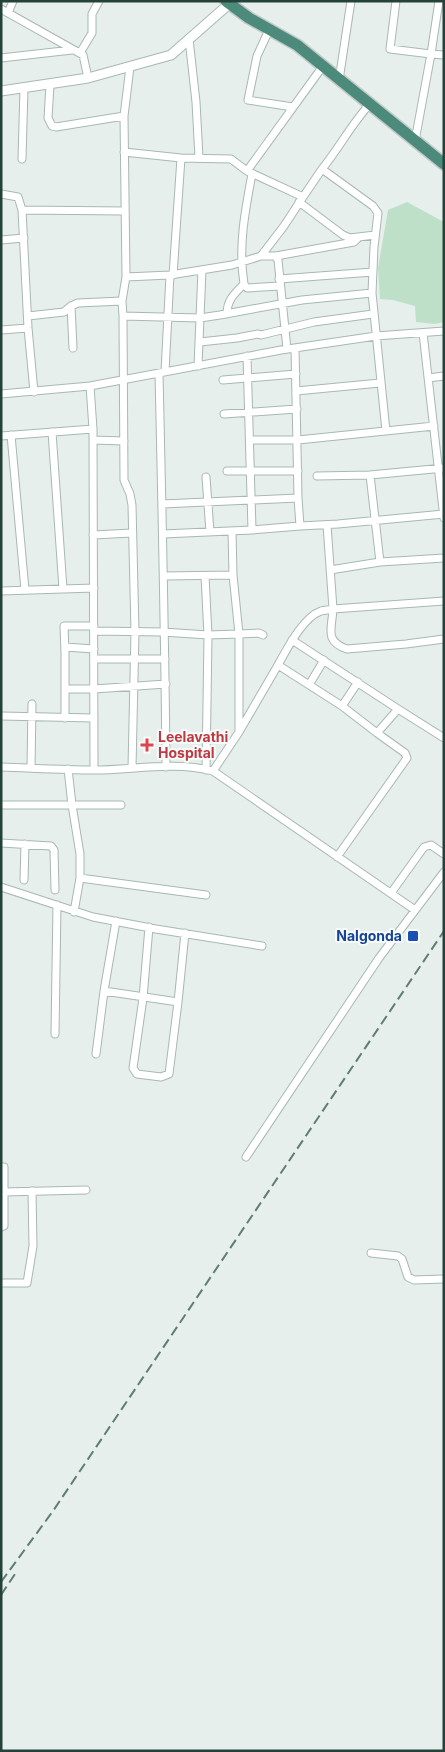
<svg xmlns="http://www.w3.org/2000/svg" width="445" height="1752" font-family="Inter,sans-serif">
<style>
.green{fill:#bfe0c8}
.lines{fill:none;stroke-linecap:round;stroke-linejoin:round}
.minor-casing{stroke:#a8b8b2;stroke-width:9}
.tertiary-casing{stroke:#a8b8b2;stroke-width:11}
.trunk-casing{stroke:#c2cac8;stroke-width:14}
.minor{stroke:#fff;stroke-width:7}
.tertiary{stroke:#fff;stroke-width:9}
.trunk{stroke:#4c8a7c;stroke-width:11}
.rail{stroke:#5f7d75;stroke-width:2;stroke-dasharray:10 5;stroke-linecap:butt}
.health-dot{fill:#e0444e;stroke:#f7fbf9;stroke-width:2}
.transit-dot{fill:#1a4fb4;stroke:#f7fbf9;stroke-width:2}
.labels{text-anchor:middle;stroke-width:4;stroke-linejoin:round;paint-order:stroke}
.health-label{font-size:14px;font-weight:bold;fill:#be3a42;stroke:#f7fbf9;text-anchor:start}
.transit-label{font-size:14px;font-weight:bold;fill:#164399;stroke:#f7fbf9;text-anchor:end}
</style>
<rect width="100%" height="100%" fill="#e6efeb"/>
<!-- green -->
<path class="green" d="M407 202 444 222V322L435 324 416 322 415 306 393 300 380 299 378 268 388 210Z"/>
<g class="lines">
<!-- minor casing -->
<g class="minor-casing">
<path id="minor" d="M396 1 390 49 431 54 439 1
M1 9 83 55 88 78
M8 13 13 1
M269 30 257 56 248 100 293 107
M189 39 196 102 199 158
M80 53 92 33V14L99 1
M1 58 72 50
M339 80 351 1
M50 85 48 118 52 126 56 127 124 116
M369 105C351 125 339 148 322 169L373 206 378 213 374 247 372 293 386 431
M415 141 431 54 444 55
M124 152 181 158
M22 159 24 88
M322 169 303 197 247 171 323 66
M1 194 18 197 22 210 28 328 34 392
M299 202 343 235 350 238 375 235
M22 210 125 211
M1 240 24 238
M261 256H275L278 260 287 349
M276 256 354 242 358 238
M173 275 181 158 231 159 247 171
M126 277 170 275
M279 279 373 272
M244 284C238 247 245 211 252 174
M244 284 247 288 280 286
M71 306 73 348
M227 314C227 300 234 294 244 284
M28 316 64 312 71 306 78 303 122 301
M123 316 122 301 126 277 124 116 130 67
M1 330 28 328
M423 333 444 518
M200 342 237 338 258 334 261 335 314 322 373 314
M295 348 298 498 300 526 338 524 444 514
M198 366 202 270
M165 372 170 275 232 265 261 256 284 226 303 197
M159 374C162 505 165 636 166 767
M428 378 444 376
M223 380 296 374
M90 386 93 429 94 770
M296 391 380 383
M1 394 90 386 281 350 376 336 444 331
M224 414 297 409
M52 432 63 589
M11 435 25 590
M1 436 93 429
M93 440 124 441
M250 440H298L434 426
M227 471H298
M370 475 380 562 444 558
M317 476 370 475 444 468
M206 477 210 532
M162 504 298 498
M327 525 333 609 444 601
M252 530 300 526
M232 531 233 575 239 634 259 633 263 635
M163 534 252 530 247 356
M93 535 132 533
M330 570 380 562
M164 576 233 575
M205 576 208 635 239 634V731
M1 591 94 588
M94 631 163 632 208 635 206 770
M292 640 398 709
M65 647 94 649
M94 659H165
M278 665C287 649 303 617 321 611 325 610 329 610 333 609 332 629 324 641 347 649L406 644 444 639
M309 685 324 660
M65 689H94L166 684
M342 706 358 682
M1 716 94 718
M65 718V653L64 626H94
M1 767C32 768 63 770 94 770 133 770 174 761 213 771L415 910
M31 768 32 704
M132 768 135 632 132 505 130 494 124 480 123 316 200 318 220 315 302 300 372 293
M68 769 72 805 80 854V878L74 912
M213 771 239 732 278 665 342 706 377 733 398 709 444 738
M1 805H121
M1 843 51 846 54 850 55 890
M337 857 407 758 405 753 377 733
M80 878 206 895
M24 880 25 844
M1 887 93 917 156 929 262 946
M391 893 424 847 431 845 444 854
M104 991 178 1002 169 1074 161 1077 137 1074 133 1068 143 998 149 927
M178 1002 185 933
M55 1034 57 905
M96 1054 104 991 116 921
M246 1157 379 958 444 872
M1 1167H4V1192L86 1190
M1 1192H4V1226L1 1227
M371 1253 398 1256 402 1259 408 1277 414 1280 444 1279
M1 1283H27L33 1246 32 1191"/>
</g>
<!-- tertiary casing -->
<g class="tertiary-casing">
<path id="tertiary" d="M1 91 88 78 171 55 229 4"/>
</g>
<!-- trunk casing -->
<g class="trunk-casing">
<path id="trunk" d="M226 1 249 18 297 45 444 164"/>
</g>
<!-- minor -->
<use href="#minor" class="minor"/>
<!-- tertiary -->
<use href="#tertiary" class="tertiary"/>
<!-- trunk -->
<use href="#trunk" class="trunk"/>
<!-- rail -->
<path class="rail" d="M1 1582 53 1511 444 931
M1 1595 15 1574"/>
</g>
<!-- markers -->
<path class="health-dot" d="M144.5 737.5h5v5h5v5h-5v5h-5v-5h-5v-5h5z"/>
<rect class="transit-dot" x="407" y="930" width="12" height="12" rx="2.5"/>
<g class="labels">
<!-- health labels -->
<g class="health-label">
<text x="158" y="742">Leelavathi<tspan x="158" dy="16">Hospital</tspan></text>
</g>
<!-- transit labels -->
<g class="transit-label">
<text x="402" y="941">Nalgonda</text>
</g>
</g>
<!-- border -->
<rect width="445" height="1752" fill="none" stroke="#24423a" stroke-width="5"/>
</svg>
